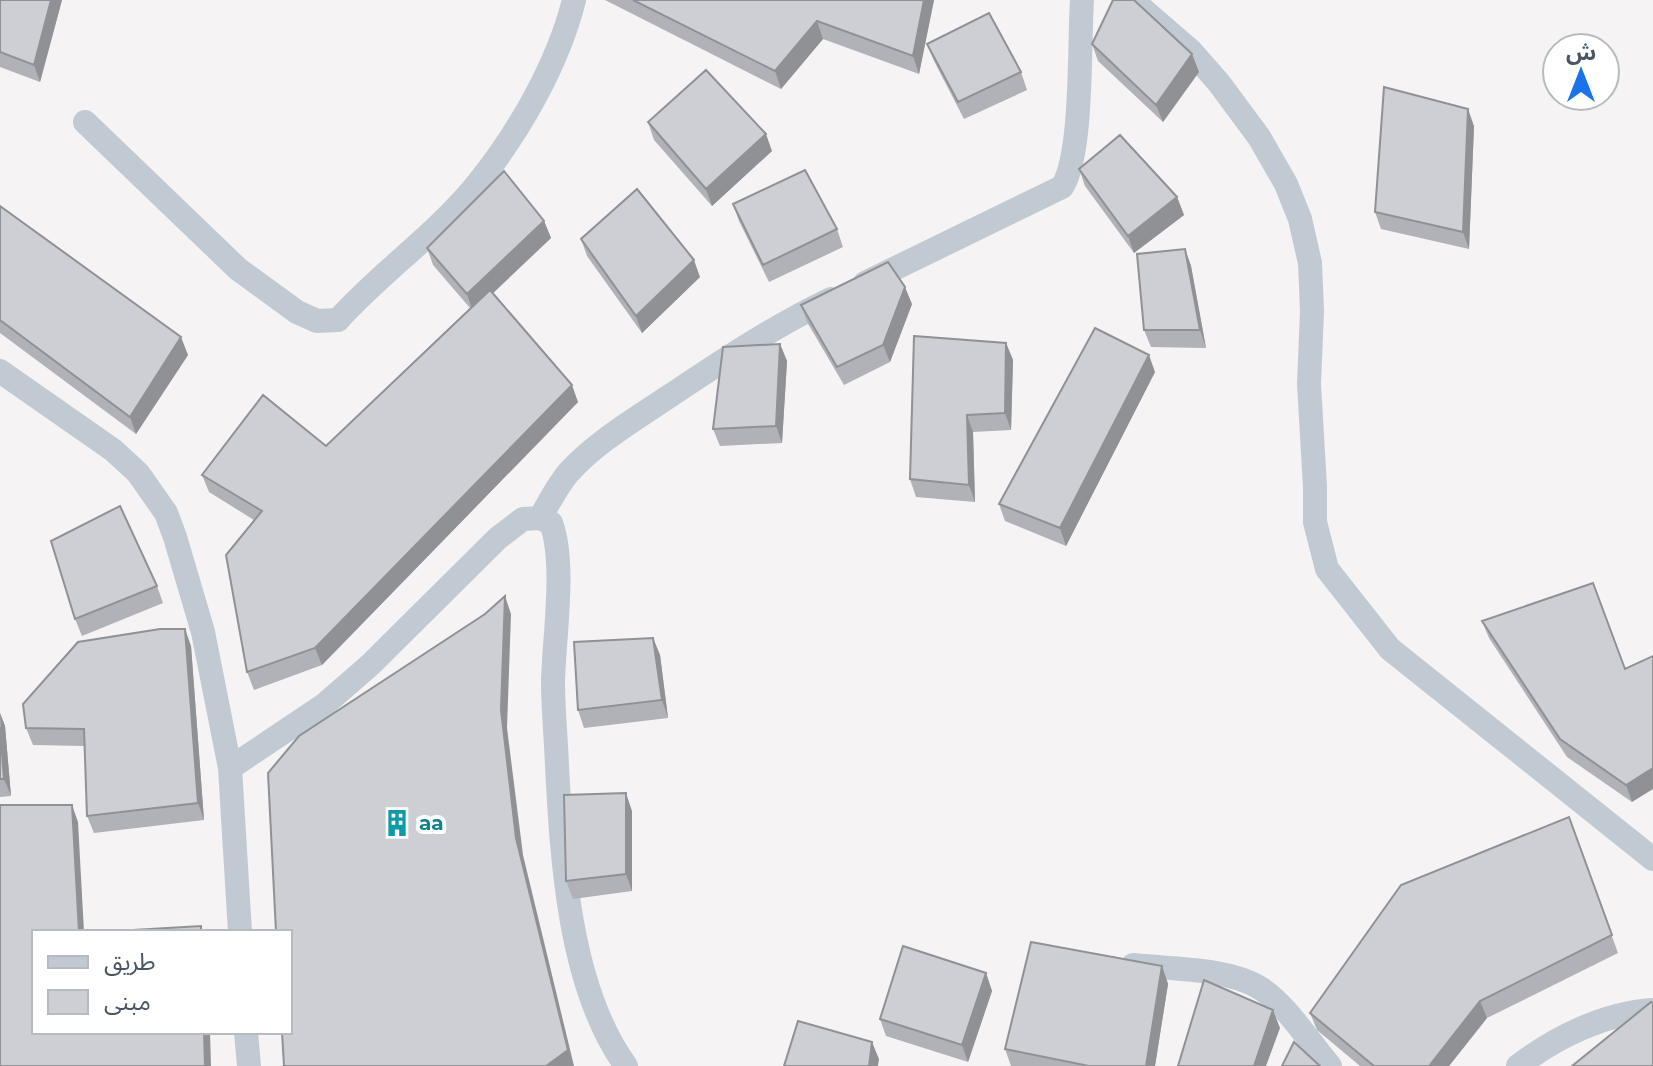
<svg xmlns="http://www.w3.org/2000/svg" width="1653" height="1066" font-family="Montserrat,'Noto Sans Arabic',sans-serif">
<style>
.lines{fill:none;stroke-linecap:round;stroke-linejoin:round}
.minor{stroke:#c1cad2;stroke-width:24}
.wall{fill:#b0b2b7}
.shaded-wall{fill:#909195}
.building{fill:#cdcfd5;stroke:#909195;stroke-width:2}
.labels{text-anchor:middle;stroke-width:8;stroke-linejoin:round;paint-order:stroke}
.culture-label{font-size:20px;font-weight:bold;fill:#0d838f;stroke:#fff;text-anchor:start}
</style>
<rect width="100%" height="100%" fill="#f5f3f3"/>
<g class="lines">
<!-- minor -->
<path class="minor" d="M1132 0 1190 50 1219 83 1259 137 1286 184 1300 219 1310 263 1312 311 1309 384 1315 487V522L1327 569 1390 649 1653 859
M85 122 238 269 297 312 317 321 338 320C381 272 437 234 478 183 519 132 558 64 574 0
M865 283 1062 187C1083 156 1079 43 1082 0
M0 371 113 450 138 473 166 513 175 537 203 632 230 768 240 932
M540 518C549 503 558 484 570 471 598 441 634 420 668 397 721 362 774 326 831 299
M230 768 324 705 370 665 498 538 523 519 540 518 551 523C566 562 554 638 553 681 553 709 556 738 557 766 562 861 569 987 626 1066
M1133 965C1170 969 1228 968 1260 988 1286 1004 1310 1043 1330 1066
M246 1032 249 1066
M1518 1066C1556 1037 1605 1013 1653 1010"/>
</g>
<!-- wall -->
<path class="wall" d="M0 0H62L40 82 0 67Z
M605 0H934L919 74 823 39 781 89Z
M927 44 1021 72 1027 90 964 119 934 61Z
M1092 44 1192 54 1199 72 1163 122 1098 61Z
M648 122 772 151 712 206 654 140Z
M1474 126 1469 249 1381 229 1375 212Z
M1079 169 1177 197 1184 215 1134 253 1085 186Z
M733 204 837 229 843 247 769 282 739 221Z
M0 206 188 355 136 434 0 333Z
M544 221 551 238 493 293 578 402 322 665 254 690 247 672 254 520 209 492 202 475 326 446 470 308 433 265 427 248Z
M581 239 700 277 642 333 587 256Z
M1185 249 1191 266 1206 348 1151 347 1144 330Z
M912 304 890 362 844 385 807 322 801 305Z
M1006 343 1013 360 1011 430 973 432 975 502 916 497 910 479Z
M780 344 787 361 782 443 720 446 713 429Z
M1155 372 1066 546 1005 521 999 504Z
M157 586 163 603 82 636 75 619Z
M1482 621 1625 669 1632 802 1567 757 1489 638Z
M653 638 660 655 668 718 584 728 578 710Z
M191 646 204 820 94 833 87 816 85 746 33 745 26 728Z
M0 713 5 726 11 796 0 797Z
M632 811V891L573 899 566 881Z
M1569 817 1618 953 1487 1018 1449 1066H1360L1317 1030 1310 1013Z
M1162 966 1168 984 1155 1066H1011L1005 1049Z
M986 973 992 991 968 1062 886 1036 880 1019Z"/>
<!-- shaded-wall -->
<path class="shaded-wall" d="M51 0H62L40 82 34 65Z
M924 0H934L919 74 913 56Z
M817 21 823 39 781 89 775 71Z
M1192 54 1199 72 1163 122 1156 105Z
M1468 109 1474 126 1469 249 1463 232Z
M766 134 772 151 712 206 706 189Z
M1177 197 1184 215 1134 253 1128 236Z
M544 221 551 238 473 312 467 294Z
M1185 249 1191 266 1206 348 1200 330Z
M694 260 700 277 642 333 636 316Z
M905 287 912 304 890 362 883 345Z
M181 337 188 355 136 434 130 417Z
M1006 343 1013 360 1011 430 1005 413Z
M780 344 787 361 782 443 776 426Z
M1149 355 1155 372 1066 546 1060 528Z
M572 385 578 402 322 665 315 648Z
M967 415 973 432 975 502 969 485Z
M505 596 511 614 507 728 523 855 574 1066H546L516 838 501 710Z
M185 629 191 646 204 820 198 803Z
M653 638 660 655 668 718 662 700Z
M0 713 5 726 11 796 4 779Z
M1653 768V789L1632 802 1626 785Z
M626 793 632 811V891L626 874Z
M72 805 78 822 84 932H79Z
M1162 966 1168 984 1155 1066H1146Z
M986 973 992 991 968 1062 962 1045Z
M1480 1001 1487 1018 1449 1066H1429Z
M1273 1010 1280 1028 1266 1066H1254Z
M204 1032H210L211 1066H205Z
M872 1042 879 1059 878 1066H869Z"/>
<!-- building -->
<path class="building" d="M0 0H51L34 65 0 52Z
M633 0H924L913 56 817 21 775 71Z
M1113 0H1134L1192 54 1156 105 1092 44Z
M989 13 1021 72 958 102 927 44Z
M706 70 766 134 706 189 648 122Z
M1384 87 1468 109 1463 232 1375 212Z
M1120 135 1177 197 1128 236 1079 169Z
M805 170 837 229 763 265 733 204Z
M504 171 544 221 467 294 427 248Z
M637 189 694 260 636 316 581 239Z
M0 206 181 337 130 417 0 320Z
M1185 249 1200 330H1144L1137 254Z
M888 262 905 287 883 345 837 367 801 305Z
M490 290 572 385 315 648 247 672 226 555 262 511 202 475 263 395 326 446Z
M1095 328 1149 355 1060 528 999 504Z
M914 336 1006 343 1005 413 967 415 969 485 910 479Z
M780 344 776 426 713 429 723 347Z
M120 506 157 586 75 619 51 541Z
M1593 583 1625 669 1653 656V768L1626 785 1560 739 1482 621Z
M505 596 501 710 516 838 568 1050 546 1066H284L282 1032H290V932H276L268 773 299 736 485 614Z
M160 629H185L198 803 87 816 84 729 26 728 23 704 78 642Z
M653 638 662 700 578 710 574 642Z
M0 727 4 779H0Z
M626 793V874L566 881 564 795Z
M0 805H72L79 932H34V1032H204L205 1066H0Z
M1569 817 1612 935 1480 1001 1429 1066H1374L1310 1013 1401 885Z
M201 926V932H98Z
M1031 942 1162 966 1146 1066H1089L1005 1049Z
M903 946 986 973 962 1045 880 1019Z
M1204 980 1273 1010 1254 1066H1178Z
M1651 1002 1653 1003V1066H1572Z
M798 1021 872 1042 869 1066H784Z
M1294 1042 1320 1066H1282Z"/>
<!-- icons -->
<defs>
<g id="building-bare" transform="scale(2.16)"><path d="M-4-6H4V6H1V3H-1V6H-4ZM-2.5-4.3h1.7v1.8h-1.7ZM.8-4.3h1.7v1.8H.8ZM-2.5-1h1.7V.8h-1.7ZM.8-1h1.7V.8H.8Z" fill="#0f9aa8" stroke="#fff" stroke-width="2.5" paint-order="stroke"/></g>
</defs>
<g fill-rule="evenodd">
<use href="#building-bare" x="397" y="823"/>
</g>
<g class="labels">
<!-- culture labels -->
<g class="culture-label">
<text x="419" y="830">aa</text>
</g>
</g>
<!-- legend -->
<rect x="32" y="930" width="260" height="104" fill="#ffffff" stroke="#b7bbc0" stroke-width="2"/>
<rect x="48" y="956" width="40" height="12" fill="#c1cad2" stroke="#b7bbc0" stroke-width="2"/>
<text x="104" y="970" font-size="24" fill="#4a5661">طريق</text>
<rect x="48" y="990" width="40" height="24" fill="#cdcfd5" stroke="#b7bbc0" stroke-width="2"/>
<text x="104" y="1010" font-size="24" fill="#4a5661">مبنى</text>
<!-- north arrow -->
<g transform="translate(1581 72)"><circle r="38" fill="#ffffff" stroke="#b7bbc0" stroke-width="2"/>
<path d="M0-6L14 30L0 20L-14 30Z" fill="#1a73e8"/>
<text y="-12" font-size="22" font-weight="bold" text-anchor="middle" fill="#4a5661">ش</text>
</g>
</svg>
